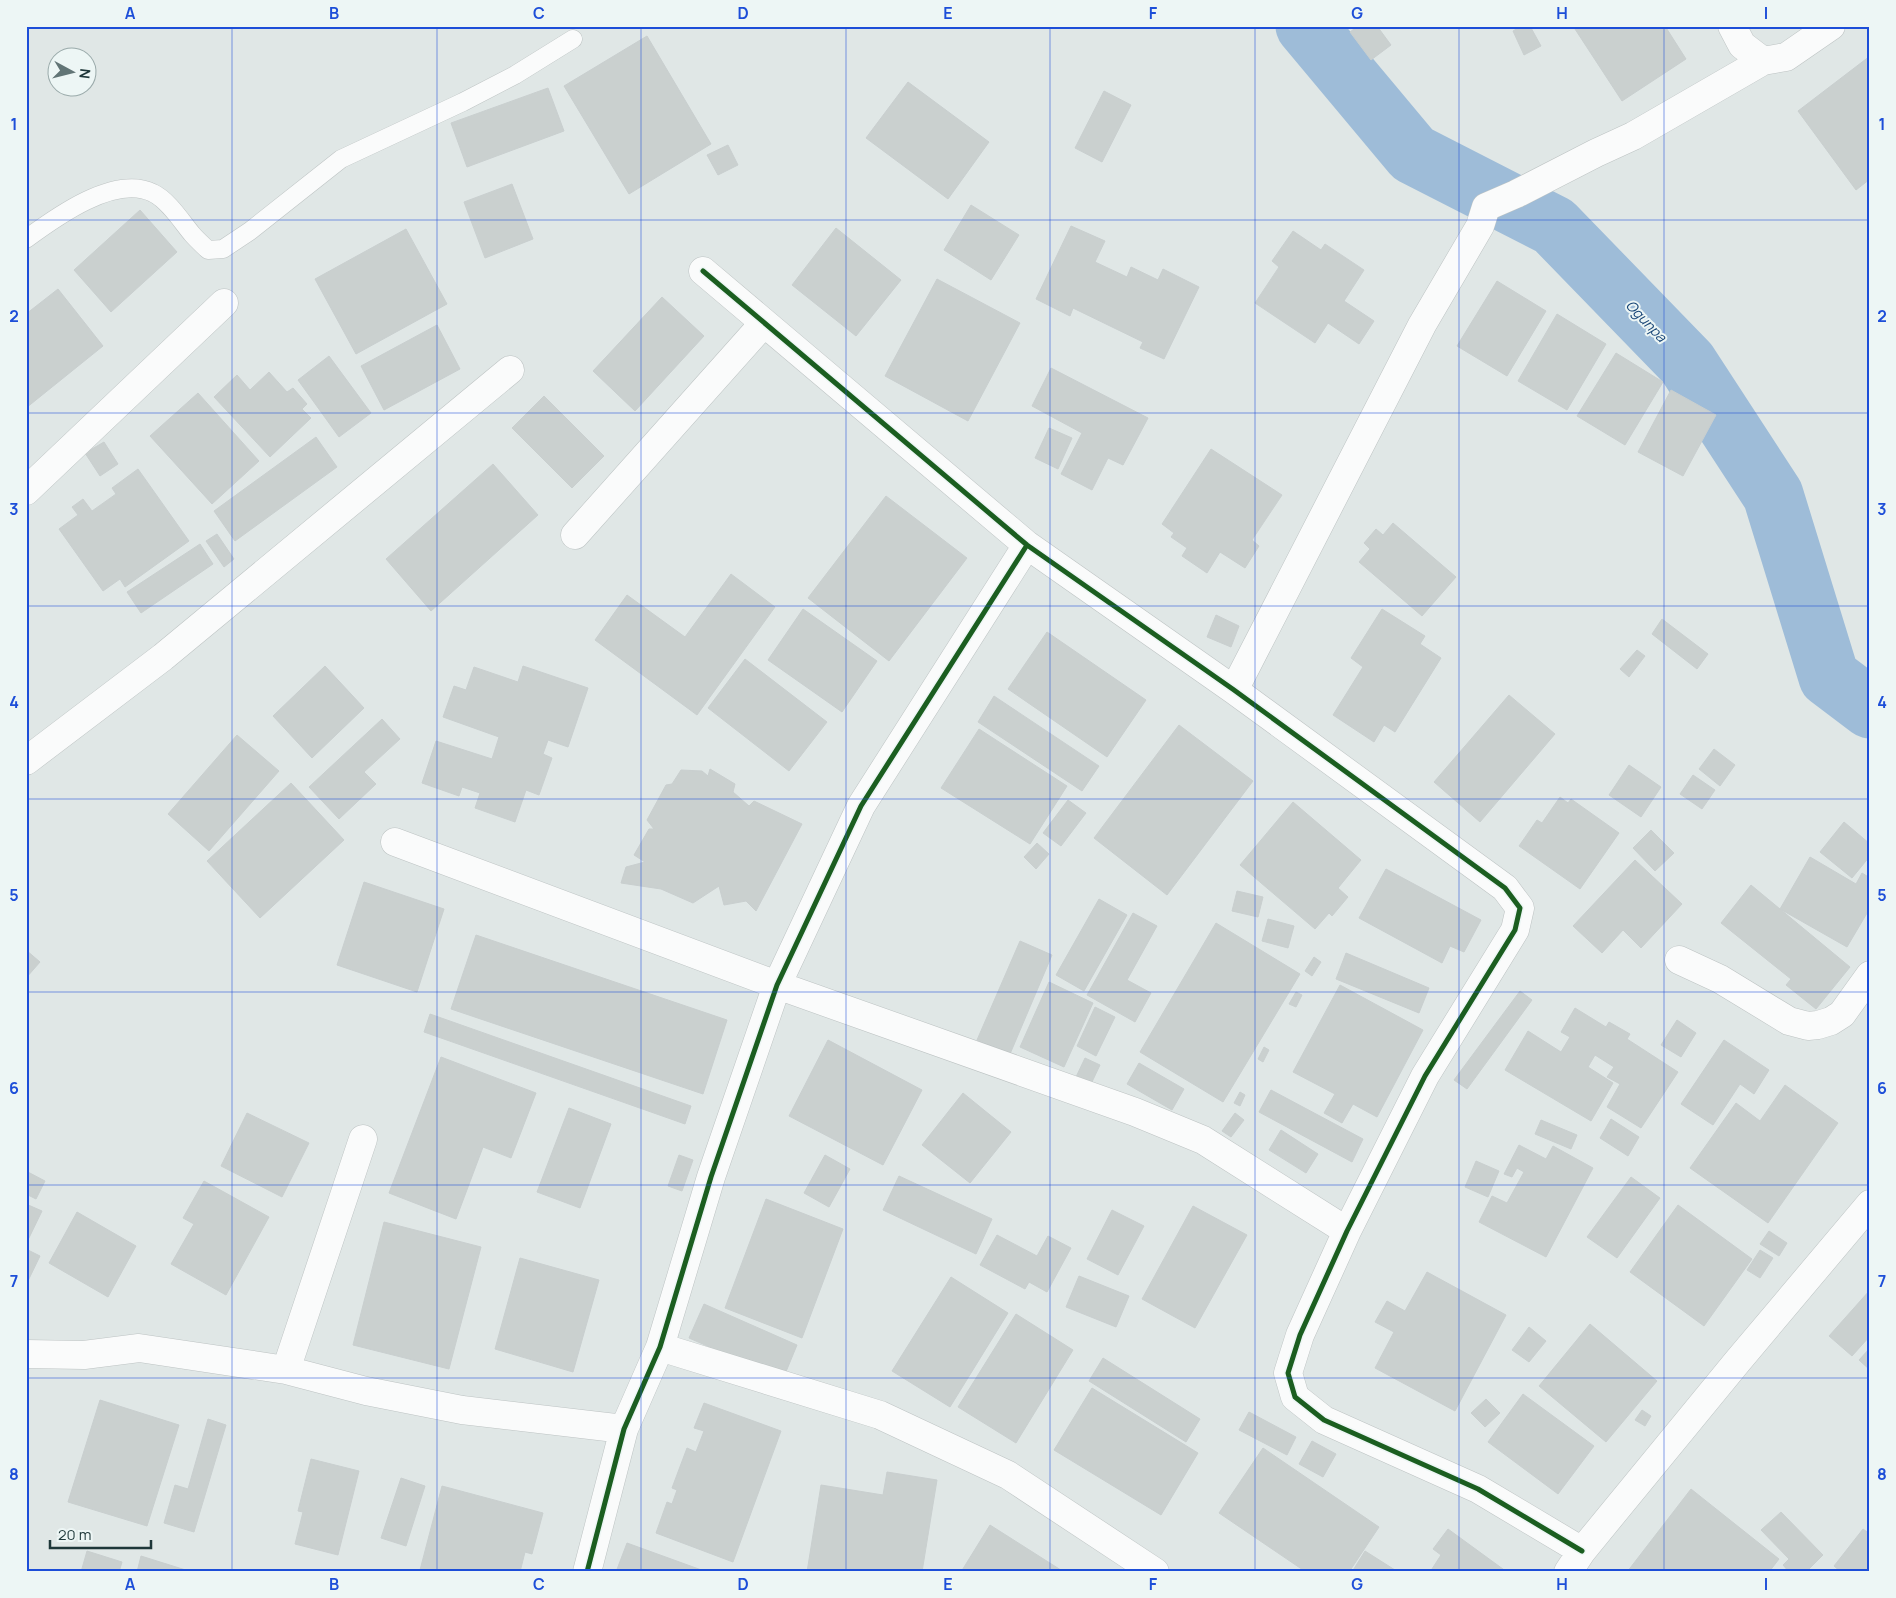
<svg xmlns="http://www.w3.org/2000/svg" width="1896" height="1598" font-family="Manrope,sans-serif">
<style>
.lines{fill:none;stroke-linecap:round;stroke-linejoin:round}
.river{stroke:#9ebcd8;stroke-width:61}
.building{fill:#cad0cf;stroke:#c9cfcf}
.service-casing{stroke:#bdc3c3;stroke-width:19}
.minor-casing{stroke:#bdc3c3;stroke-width:29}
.service{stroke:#fafbfb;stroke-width:18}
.minor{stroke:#fafbfb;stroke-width:28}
.cycleway-casing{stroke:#edf6f5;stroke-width:8}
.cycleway{stroke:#1b5e20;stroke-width:5}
.grid{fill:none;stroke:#1d4ed8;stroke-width:1;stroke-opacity:0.55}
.labels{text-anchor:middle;stroke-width:4;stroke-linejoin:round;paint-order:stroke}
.water-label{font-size:14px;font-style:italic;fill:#184576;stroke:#edf6f5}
.neatline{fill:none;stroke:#1d4ed8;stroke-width:2}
.grid-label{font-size:16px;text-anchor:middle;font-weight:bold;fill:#1d4ed8}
</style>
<rect width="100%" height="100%" fill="#e0e7e6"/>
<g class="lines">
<!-- river -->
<path class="river" d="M1306 26 1413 154 1554 226 1687 363 1773 495 1829 677 1870 708"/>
</g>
<!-- building -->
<path class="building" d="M1358 26H1377L1391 45 1371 60 1350 32Z
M1521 26H1530L1541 46 1524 55 1513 31Z
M1573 26H1665L1686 59 1622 101Z
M647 36 711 144 629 194 564 86Z
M1870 56V179L1856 190 1798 111Z
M908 82 989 142 948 199 866 138Z
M548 88 564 131 467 167 451 123Z
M1104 91 1131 105 1102 162 1075 148Z
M728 145 738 165 718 175 707 155Z
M512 184 533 239 485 258 464 202Z
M971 205 1019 235 991 280 944 250Z
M140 210 177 252 111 312 74 270Z
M1071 226 1105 241 1095 262 1127 277 1131 267 1158 280 1163 269 1199 287 1164 359 1140 348 1143 342 1073 308 1070 316 1036 299Z
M836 228 901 280 856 336 792 285Z
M406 229 447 304 356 354 315 279Z
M1293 231 1321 250 1325 244 1364 270 1344 301 1374 321 1359 344 1328 323 1315 343 1255 303 1279 267 1272 261Z
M937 279 1020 323 968 421 885 376Z
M1497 281 1546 311 1507 376 1457 346Z
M58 289 103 346 26 408V314Z
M662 297 704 336 635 411 593 371Z
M1557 314 1606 344 1567 410 1518 381Z
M437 325 460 369 384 410 361 366Z
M1616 353 1663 382 1625 445 1577 416Z
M329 356 371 413 339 437 298 380Z
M1051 368 1148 418 1123 465 1108 458 1092 490 1061 474 1082 433 1032 406Z
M269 372 287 392 293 388 307 404 302 409 311 418 270 457 214 397 237 375 250 390Z
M1671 390 1716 415 1683 476 1638 452Z
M198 393 259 461 212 504 150 436Z
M544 396 604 456 572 488 512 428Z
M1049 428 1072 438 1058 469 1035 458Z
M316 437 337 467 235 541 214 511Z
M104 442 118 464 100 476 85 453Z
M1211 449 1282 495 1252 540 1259 546 1245 568 1220 552 1207 573 1182 556 1187 548 1171 537 1174 533 1162 524Z
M493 464 538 515 431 611 386 559Z
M138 469 189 541 125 587 120 579 103 591 59 529 78 515 72 507 83 499 92 511 116 494 112 488Z
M886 496 967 558 889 661 808 598Z
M1393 523 1456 577 1422 616 1359 562 1370 549 1364 543 1376 529 1383 535Z
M217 534 234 559 224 567 206 541Z
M200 544 213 564 141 613 127 592Z
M731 574 775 607 697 715 595 640 627 595 685 637Z
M803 609 877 661 842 712 768 660Z
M1382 609 1425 636 1420 644 1441 658 1395 732 1384 725 1374 742 1333 715 1363 667 1351 658Z
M1216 615 1239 626 1231 647 1207 637Z
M1662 619 1708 654 1697 669 1652 634Z
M1047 632 1146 700 1107 757 1008 689Z
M1637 650 1645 656 1629 677 1620 669Z
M745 659 827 722 789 771 708 708Z
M325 666 364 708 312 758 273 716Z
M523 666 588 688 568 747 548 740 543 754 552 758 539 795 526 790 515 822 475 808 480 793 462 787 459 796 422 783 436 741 492 759 499 737 443 717 454 686 466 690 474 667 518 682Z
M1509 695 1555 734 1480 822 1434 782Z
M994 696 1099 766 1082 791 978 722Z
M382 719 400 739 364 772 376 784 339 819 309 787Z
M1179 725 1253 781 1167 895 1094 838Z
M979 729 1067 786 1030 844 941 788Z
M237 735 279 771 209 851 168 814Z
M1714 749 1735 765 1720 786 1699 769Z
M1629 765 1661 787 1641 817 1609 795Z
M710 769 735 784 733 792 749 806 754 801 802 824 756 911 746 901 724 905 719 886 693 903 661 889 621 883 626 867 645 862 634 855 649 829H654L647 820 666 785 672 784 681 770 702 771 708 776Z
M1693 775 1715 790 1702 809 1680 794Z
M291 783 344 840 260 918 207 861Z
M1560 797 1568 803 1571 799 1619 833 1580 889 1519 846 1537 820 1542 823Z
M1068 800 1086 813 1061 846 1043 833Z
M1293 802 1361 860 1338 888 1348 897 1332 916 1329 913 1315 929 1240 865Z
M1844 822 1870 844V856L1852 878 1820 852Z
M1651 830 1674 853 1655 871 1633 848Z
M1037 843 1049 854 1036 869 1024 857Z
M1810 857 1856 884 1862 873 1870 878V908L1847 947 1780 909Z
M1635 860 1682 904 1641 948 1623 930 1602 953 1573 926Z
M1386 869 1481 920 1464 952 1450 946 1442 963 1359 918Z
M364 882 444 909 417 992 337 965Z
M1751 885 1850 967 1816 1009 1786 985 1791 979 1721 923Z
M1237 891 1263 897 1258 917 1232 911Z
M1099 899 1127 915 1084 991 1056 975Z
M1133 913 1157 926 1127 980 1151 993 1135 1022 1087 995Z
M1268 919 1294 926 1288 948 1262 941Z
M1216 923 1300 974 1223 1102 1140 1052Z
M476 935 727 1020 703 1094 451 1009Z
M1020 941 1052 955 1010 1054 977 1040Z
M26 950 40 962 26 978Z
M1346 953 1429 988 1419 1013 1336 979Z
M1314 957 1321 962 1312 976 1305 971Z
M1049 982 1093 1003 1064 1067 1020 1047Z
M1340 985 1423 1030 1377 1117 1353 1104 1342 1123 1324 1113 1335 1094 1293 1072Z
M1520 991 1532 1000 1467 1089 1454 1080Z
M1296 992 1302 995 1296 1007 1289 1004Z
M1095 1007 1115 1017 1096 1056 1077 1046Z
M1575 1008 1606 1027 1609 1022 1630 1034 1627 1039 1678 1072 1641 1128 1607 1107 1620 1084 1607 1077 1614 1067 1595 1055 1588 1067 1613 1083 1591 1121 1505 1070 1528 1031 1561 1052 1570 1037 1561 1032Z
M430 1014 691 1106 685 1124 424 1032Z
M1677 1020 1696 1033 1681 1057 1661 1045Z
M828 1040 922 1090 883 1165 789 1116Z
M1724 1040 1769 1070 1754 1094 1740 1084 1713 1125 1681 1104Z
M1264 1047 1269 1050 1263 1062 1258 1059Z
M441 1057 536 1093 511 1158 483 1147 456 1219 389 1193Z
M1085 1058 1100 1065 1091 1084 1076 1077Z
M1139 1063 1184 1089 1172 1110 1127 1084Z
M1785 1085 1838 1123 1768 1223 1690 1168 1736 1103 1760 1121Z
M1271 1090 1363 1139 1352 1162 1259 1112Z
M1240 1092 1245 1095 1240 1106 1234 1103Z
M963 1093 1011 1132 970 1183 922 1145Z
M569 1108 611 1124 580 1208 537 1192Z
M247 1113 309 1143 282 1197 221 1166Z
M1235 1113 1244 1120 1231 1137 1222 1131Z
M1611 1119 1639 1137 1628 1156 1600 1138Z
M1541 1120 1577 1135 1571 1149 1535 1134Z
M1281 1130 1318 1154 1306 1173 1269 1150Z
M1519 1145 1546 1159 1553 1146 1593 1168 1546 1257 1479 1222 1492 1196 1507 1203 1524 1172 1517 1168 1512 1177 1504 1174Z
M679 1155 693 1160 682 1191 668 1186Z
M825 1155 850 1169 829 1207 804 1193Z
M1476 1161 1499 1171 1488 1197 1465 1187Z
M26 1171 45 1181 36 1199 26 1194Z
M899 1176 992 1219 976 1254 883 1210Z
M1631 1177 1660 1198 1617 1258 1587 1237Z
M204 1181 269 1217 226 1295 171 1264 194 1224 183 1218Z
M766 1199 843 1229 802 1338 725 1308Z
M26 1204 42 1211 26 1244Z
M1678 1205 1752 1259 1704 1326 1630 1272Z
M1193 1206 1247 1235 1195 1328 1142 1299Z
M1112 1210 1144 1226 1118 1275 1087 1259Z
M77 1212 136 1246 108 1297 49 1263Z
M384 1222 481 1247 449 1369 353 1345Z
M1769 1231 1787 1243 1779 1256 1760 1244Z
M997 1235 1037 1256 1048 1236 1071 1248 1047 1292 1029 1282 1025 1289 980 1265Z
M26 1249 40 1256 26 1285Z
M1760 1250 1773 1258 1760 1278 1747 1270Z
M520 1258 599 1280 573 1372 495 1349Z
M1427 1272 1506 1315 1455 1411 1375 1368 1394 1332 1375 1322 1387 1301 1405 1311Z
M1079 1276 1129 1296 1116 1327 1066 1307Z
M951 1277 1008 1313 950 1407 892 1371Z
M1870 1290V1336L1852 1356 1829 1336Z
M704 1304 797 1345 783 1379 689 1338Z
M1016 1314 1073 1350 1016 1443 958 1407Z
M1590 1324 1657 1381 1606 1442 1539 1386Z
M1529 1327 1546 1341 1529 1362 1512 1350Z
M1870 1348V1370L1859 1360Z
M1103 1358 1200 1419 1186 1442 1089 1381Z
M1092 1388 1198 1453 1161 1515 1054 1450Z
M1523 1394 1594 1446 1558 1494 1488 1442Z
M1486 1399 1500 1413 1485 1427 1471 1413Z
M100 1400 179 1425 147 1526 68 1502Z
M704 1403 781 1431 733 1562 656 1533 667 1502 672 1504 677 1490 672 1488 687 1448 696 1452 704 1431 694 1428Z
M1642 1410 1651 1416 1645 1426 1635 1420Z
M1249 1412 1296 1437 1287 1455 1239 1430Z
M208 1419 226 1425 194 1532 164 1523 175 1485 188 1489Z
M1312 1441 1336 1454 1323 1477 1299 1464Z
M1263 1448 1379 1527 1349 1572H1306L1219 1513Z
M311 1459 359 1471 338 1555 295 1544 303 1512 298 1511Z
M887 1472 937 1480 922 1572H807L821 1485 883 1495Z
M401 1478 425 1486 406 1546 381 1538Z
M442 1486 543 1513 532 1554 525 1552 520 1572H428L420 1570Z
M1691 1489 1779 1559 1769 1572H1627Z
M1781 1512 1823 1555 1806 1572H1789L1783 1565 1789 1559 1761 1530Z
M990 1525 1064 1572H961Z
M1448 1529 1507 1572H1430L1441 1555 1433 1549Z
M1863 1529 1870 1534V1572H1841L1834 1566Z
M627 1543 707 1572H616Z
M87 1551 122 1562 119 1572H81Z
M1365 1551 1395 1570 1394 1572H1352Z
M141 1556 192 1572H137Z"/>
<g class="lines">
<!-- service casing -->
<g class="service-casing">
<path id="service" d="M26 239C56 217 115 174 153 193 168 200 182 222 192 234 197 240 203 245 208 250L223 249 250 231 341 159 463 102 515 75 573 39"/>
</g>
<!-- minor casing -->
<g class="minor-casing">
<path id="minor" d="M1732 26 1742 45 1763 61 1786 57 1831 26
M703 271 1027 545 1234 690 1505 888 1520 908 1515 930 1425 1076 1347 1231 1300 1335 1288 1373 1295 1397 1324 1420 1478 1489 1582 1551
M26 491 224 303
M575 535 764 323
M1234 690 1422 325 1480 226 1486 207 1516 194 1596 153 1633 136 1763 61
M26 761 163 657 510 370
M395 842 777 985 1135 1112 1203 1140 1347 1231
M1679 960 1720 979 1789 1021 1808 1026 1818 1025 1831 1021 1842 1014 1870 975
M660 1347 880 1415 1008 1475 1155 1572
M26 1354 84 1355 139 1348 286 1370 366 1391 462 1410 624 1429
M286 1370 363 1139
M587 1572 624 1429 660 1347 711 1177 777 985 861 806 1027 545
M1568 1572 1582 1551 1737 1362 1870 1204"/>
</g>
<!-- service -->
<use href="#service" class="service"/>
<!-- minor -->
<use href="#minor" class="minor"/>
<!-- cycleway casing -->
<g class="cycleway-casing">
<path id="cycleway" d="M703 271 1027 545 1234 690 1505 888 1520 908 1515 930 1425 1076 1347 1231 1300 1335 1288 1373 1295 1397 1324 1420 1478 1489 1582 1551
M587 1572 624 1429 660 1347 711 1177 777 985 861 806 1027 545"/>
</g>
<!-- cycleway -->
<use href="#cycleway" class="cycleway"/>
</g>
<!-- grid -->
<path class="grid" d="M232 26V1572M437 26V1572M641 26V1572M846 26V1572M1050 26V1572M1255 26V1572M1459 26V1572M1664 26V1572M26 220H1870M26 413H1870M26 606H1870M26 799H1870M26 992H1870M26 1185H1870M26 1378H1870"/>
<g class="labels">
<!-- water labels -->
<g class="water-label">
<text transform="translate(1646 321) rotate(46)" y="5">Ogunpa</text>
</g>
</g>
<!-- border -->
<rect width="1896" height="1598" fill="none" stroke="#edf6f5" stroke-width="55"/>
<!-- north arrow -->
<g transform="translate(72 72) rotate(97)"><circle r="24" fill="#edf6f5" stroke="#9aaaaa"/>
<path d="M0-4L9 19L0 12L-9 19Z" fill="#627576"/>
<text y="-8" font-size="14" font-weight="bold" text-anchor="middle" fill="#1e3739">N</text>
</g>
<!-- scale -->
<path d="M50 1540v8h101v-8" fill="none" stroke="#1e3739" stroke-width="2.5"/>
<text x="58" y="1540" font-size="15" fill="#1e3739" stroke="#edf6f5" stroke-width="4" paint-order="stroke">20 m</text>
<rect x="28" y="28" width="1840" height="1542" class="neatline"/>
<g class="grid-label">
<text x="130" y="19">A</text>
<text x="334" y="19">B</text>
<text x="539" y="19">C</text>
<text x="743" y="19">D</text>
<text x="948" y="19">E</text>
<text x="1153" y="19">F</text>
<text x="1357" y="19">G</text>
<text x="1562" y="19">H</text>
<text x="1766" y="19">I</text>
<text x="14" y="130">1</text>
<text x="1882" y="130">1</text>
<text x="14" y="322">2</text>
<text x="1882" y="322">2</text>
<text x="14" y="515">3</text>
<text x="1882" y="515">3</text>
<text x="14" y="708">4</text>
<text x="1882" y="708">4</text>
<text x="14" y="901">5</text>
<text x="1882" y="901">5</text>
<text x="14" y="1094">6</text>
<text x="1882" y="1094">6</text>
<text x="14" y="1287">7</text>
<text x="1882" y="1287">7</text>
<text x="14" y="1480">8</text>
<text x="1882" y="1480">8</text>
<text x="130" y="1590">A</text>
<text x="334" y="1590">B</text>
<text x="539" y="1590">C</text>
<text x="743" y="1590">D</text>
<text x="948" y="1590">E</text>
<text x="1153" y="1590">F</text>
<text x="1357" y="1590">G</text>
<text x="1562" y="1590">H</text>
<text x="1766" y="1590">I</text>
</g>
</svg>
